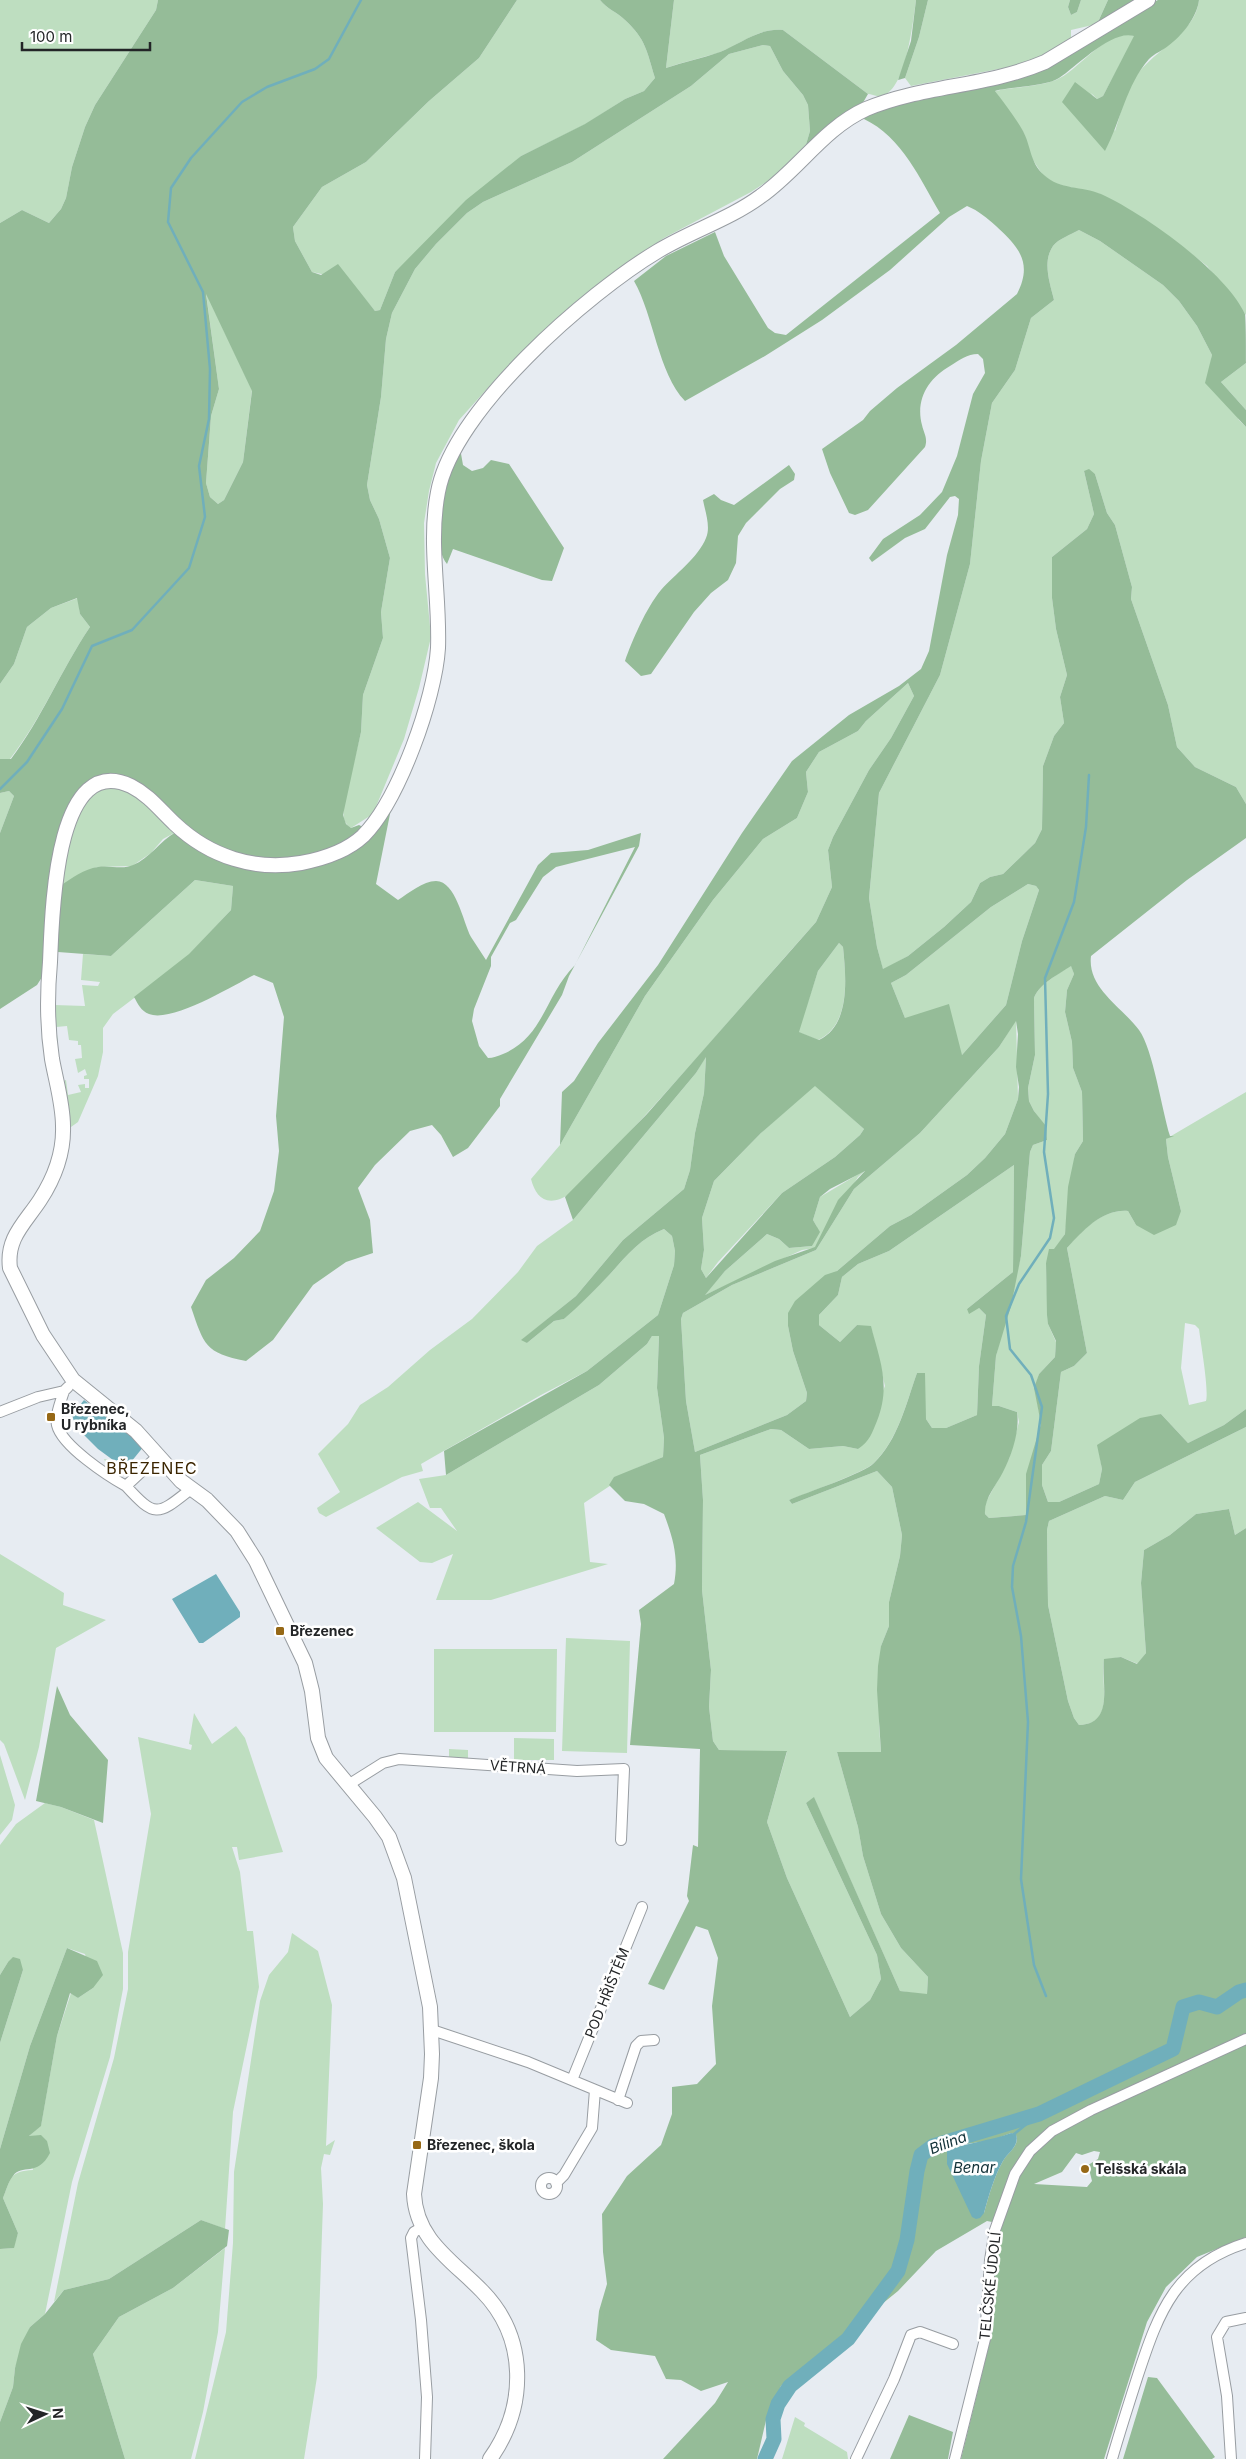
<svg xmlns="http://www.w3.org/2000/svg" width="1246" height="2459" font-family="Inter,sans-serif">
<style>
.green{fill:#bedec0;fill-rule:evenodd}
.forest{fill:#95bc98;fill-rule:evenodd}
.water{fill:#70afbb}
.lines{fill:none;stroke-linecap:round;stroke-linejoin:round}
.stream{stroke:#70afbb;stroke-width:2.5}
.river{stroke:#70afbb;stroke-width:15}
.street-casing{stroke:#989da2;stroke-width:12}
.secondary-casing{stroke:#989da2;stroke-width:16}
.street{stroke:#fff;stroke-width:10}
.secondary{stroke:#fff;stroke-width:14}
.poi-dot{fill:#966816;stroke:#fff;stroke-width:2}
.labels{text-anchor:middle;stroke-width:5;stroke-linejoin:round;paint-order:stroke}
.poi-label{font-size:14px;font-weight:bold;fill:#232527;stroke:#fff;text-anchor:start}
.street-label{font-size:14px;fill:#232527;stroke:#fff}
.water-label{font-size:15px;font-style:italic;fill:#133238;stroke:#fff}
.quarter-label{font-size:16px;letter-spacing:1px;fill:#3b2500;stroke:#fff}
</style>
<rect width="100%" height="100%" fill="#e7ecf2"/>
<!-- green -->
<path class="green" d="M0 0H158L156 10 95 105 85 127 72 167 66 198 61 209 49 223 22 210 0 223Z
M517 0H600C607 9 617 12 625 20 646 39 647 52 655 78L644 91 625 99 586 124 521 156 395 272 380 310 375 311 349 280 312 272 295 241 293 227 322 187 366 162 429 101 479 58Z
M674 0H916C913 21 906 94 880 96 877 97 871 94 868 94L783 30C760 27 739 45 718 53 701 58 683 62 666 68Z
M928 0H1070L1068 7 1071 15 1077 12 1081 0H1108L1097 24 1071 30V39L1030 63 911 86 905 78 919 37Z
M1199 0H1246V315L1207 266 1179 244 1100 194 1055 184 1042 174 1031 157 1024 133 995 91C1014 87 1037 87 1056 80 1079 71 1107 27 1135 36L1103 96 1097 99 1091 93 1115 131C1120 116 1124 98 1131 84 1148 51 1195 37 1199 0Z
M763 45 770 46 783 71 803 95 808 105 810 131 805 148 777 175 751 192 664 238 604 279 546 328 505 369 459 420 436 463 429 491 424 523 425 574 431 637 419 688 404 739 373 814 351 828C342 822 343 814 344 804L361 732 363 695 383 638 381 612 390 558 379 519 370 500 367 485 381 397 386 339 392 313 415 269 436 244 467 213 483 202 572 162 691 86 729 54Z
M1079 230 1100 241 1163 285 1179 301 1197 326 1212 355 1210 367 1239 420 1246 427V804L1236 787 1195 767 1177 747 1168 705 1131 599 1132 587 1115 525 1107 513 1095 474 1084 471 1094 514 1087 529 1052 557V598L1056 629 1067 675 1060 697 1064 723 1054 736 1043 766 1042 829 1035 843 1003 874 990 877 980 883 971 902 944 927 908 956 883 970 877 947 869 898 879 793 940 675 970 564 981 461 992 403 1015 370 1031 318 1054 300C1050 283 1042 262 1053 246 1058 239 1072 234 1079 230Z
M206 293 252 390 243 462 224 500 218 504 210 497 206 483 211 416 219 389Z
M1246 363V410L1221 382Z
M78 598 80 614 90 627C61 670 42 718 10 759H0V684L14 664 27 627 51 608Z
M908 683 914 696 891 738 869 770 833 837 828 850 832 887 816 922C748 998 683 1076 613 1150 600 1164 578 1193 560 1199 543 1205 535 1194 531 1179L560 1145 645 996 713 900 763 839 797 818 808 792 806 772 819 752 858 731 866 721Z
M107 787 130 791 148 804 176 832 163 839 151 853 132 866 97 867 60 886C64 852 71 801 107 787Z
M9 791 14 796 0 833V793Z
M195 880 233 886 231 910 183 961 113 1014 103 1028V1052L98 1076 78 1122 71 1127 63 1081 66 1080 68 1095 81 1092 78 1085 85 1084V1088H89V1079H84V1076L87 1075 85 1069 78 1073 75 1059 82 1058 81 1045H78V1041L69 1040 67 1026 56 1027 58 1042 56 1045 54 1005 85 1006 82 985 98 986 100 982 81 980 83 954 111 956Z
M1028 884 1036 886 1039 890 1022 941 1006 1005 962 1055 905 1018 891 983 906 975 991 907Z
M839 943 843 947C846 977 851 1025 818 1040L798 1032 818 971Z
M1071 965 1074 974 1067 990 1065 1012 1072 1042 1073 1068 1082 1092 1083 1141 1075 1154 1065 1234 1046 1263 1048 1324 1056 1342 1055 1357 1039 1374 1035 1388 1041 1424 1026 1515 989 1518 985 1514V1504L1009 1459 1019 1422 1017 1412 999 1406H992L996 1356 1021 1256 1030 1152 1033 1145 1047 1140 1045 1126 1034 1111 1029 1101 1028 1088 1035 1055 1034 998C1039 984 1059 974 1071 965Z
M1016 1020 1018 1099 1005 1134 985 1158 967 1175 911 1215 890 1226 837 1271 788 1326 793 1351 807 1393 806 1401 787 1415 695 1452 686 1401 681 1319 683 1313 732 1285 816 1250 854 1189 920 1133 999 1047Z
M706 1056 704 1093 695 1133 690 1170 684 1189 623 1240 576 1296 524 1338 527 1343 554 1321 564 1319C580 1304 596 1289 611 1273 627 1255 641 1238 664 1229L672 1236 675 1251 674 1265 658 1315 587 1371 541 1395 421 1464 423 1471 402 1477 326 1517 319 1513 317 1508 340 1492 318 1454 348 1424 360 1405 388 1387 430 1350 472 1319 518 1272 537 1246 573 1220 696 1073Z
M815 1085 864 1129 860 1135 835 1157 782 1193 718 1262 706 1278 701 1269 704 1250 702 1218 714 1181 761 1133Z
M1246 1092V1409L1224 1425 1188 1443 1161 1414 1098 1445 1102 1469 1099 1484 1059 1502H1048L1042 1485V1465L1051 1451 1061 1372 1074 1366 1087 1353 1067 1248C1083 1230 1102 1209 1128 1211L1136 1225 1181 1211 1168 1157 1166 1139ZM1185 1323 1195 1325 1199 1329C1201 1345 1209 1390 1206 1401L1189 1405 1181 1368Z
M1014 1165 1013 1272 967 1309 979 1308 986 1315 979 1366 977 1415 946 1428H932L926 1419 917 1373C906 1404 898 1439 874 1463 865 1472 805 1494 789 1500L792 1504 877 1471 892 1487 902 1535 900 1556 889 1602V1626L881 1646 879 1726 881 1752H837L858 1827 863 1856 881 1914 901 1948 928 1977 927 1995 900 1991 814 1798 806 1803 877 1955 881 1979 870 2000 850 2017 787 1878 767 1822 787 1752 719 1750 713 1741 709 1707 711 1670 702 1590 703 1500 700 1455 771 1429 781 1430 809 1449 843 1446 858 1449 885 1386 872 1331 857 1325 840 1342 819 1325V1315L838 1295 842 1277 858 1264 889 1251Z
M867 1169 858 1177 815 1248 802 1250 703 1296 725 1271 767 1234 779 1239 789 1248 812 1246 817 1227 813 1220 820 1197Z
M659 1335 657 1388 664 1438 663 1457 637 1468 584 1503 590 1562 608 1564 491 1600H436L453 1554 432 1563 420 1562 376 1528 418 1502 457 1531 441 1508H430L419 1479 446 1475 599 1385 647 1344 652 1336Z
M1246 1427V1528L1235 1535 1229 1509 1196 1514 1170 1535 1144 1550 1141 1583 1146 1653 1138 1664 1121 1657 1104 1660C1100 1684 1116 1724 1079 1725L1074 1718 1068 1701 1048 1605 1047 1530 1049 1521 1105 1496 1123 1500 1135 1482Z
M104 1459 129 1464 132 1470C121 1476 109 1471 104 1459Z
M0 1554 64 1593 63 1605 106 1620 56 1648 39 1747 25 1800 4 1744 0 1740Z
M566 1638 630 1641 627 1753 562 1751Z
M434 1649H557L556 1732H434Z
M194 1713 212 1744 236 1726 245 1738 283 1852 239 1860 237 1847H232L240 1872 247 1931H253L259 1987 233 2112 225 2229 201 2220 109 2279 64 2290 54 2302 78 2183 114 2058 128 1989V1952L151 1814 138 1737 191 1750 192 1745 189 1744Z
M514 1738 554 1739V1760H514Z
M449 1749 468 1750V1759L449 1758Z
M0 1755 15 1805 12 1820 0 1835Z
M45 1803 61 1807 94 1820 123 1953V1989L110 2057 72 2182 45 2314 30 2327 15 2368 13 2387 0 2422V2249L13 2248 18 2233 3 2198C11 2178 10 2171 33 2170L28 2137 41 2125 57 2036 71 1993 78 1998 93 1988 85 1954 67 1948 30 2046 0 2149V2043L23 1970 8 1962 0 1975V1845L16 1824Z
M292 1933 318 1951 332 2005 326 2146 335 2140 330 2155 324 2154 321 2168 323 2204 317 2377 304 2459H195L226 2332 233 2243 234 2172 260 2001 269 1975 288 1952Z
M225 2248 218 2332 203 2412 191 2459H125L93 2354 119 2317 173 2288Z
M795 2417 805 2423 804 2426 847 2452 848 2459H782Z"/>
<!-- forest -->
<path class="forest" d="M158 0H517L479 58 429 101 366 162 322 187 293 227 295 241 312 272 321 275 338 264 375 311 380 310 395 272 466 200 521 156 585 124 625 99 644 91 655 78C647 52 646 39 625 20 617 12 607 9 600 0H674L666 68C684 62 703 58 720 52 740 44 761 27 783 30L868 94 861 106 805 148 810 131 808 105 803 95 783 71 770 46 763 45 729 54 691 86 572 162 483 202 467 213 436 244 415 269 392 313 386 339 381 397 367 485 370 500 379 519 390 558 381 612 383 638 363 695 361 732 343 815 346 824 351 828 359 825 363 827C332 861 258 869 217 848 206 842 196 833 185 826 161 809 137 793 113 776L67 814 58 834 50 885 44 974 37 985 0 1009V833L14 796 9 791 0 793V759H11C42 718 61 670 90 627L80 614 77 598 51 608 27 627 14 664 0 684V223L22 210 49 223 61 209 66 198 72 167 85 127 95 105 156 10ZM206 294 252 391 243 462 224 500 218 504 210 497 206 483 211 416 219 389Z
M916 0H928L919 37 905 78 898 80 911 41Z
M1070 0H1081L1077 12 1071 15 1068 7Z
M1108 0H1139L1100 23 1098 22Z
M1158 0H1199C1197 17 1182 36 1168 46 1162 51 1155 53 1149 59 1126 85 1121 121 1105 151L1062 102 1075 82 1097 99 1103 96 1134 36C1112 29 1077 66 1059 78 1048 86 1010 87 995 91 1005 104 1015 117 1023 131 1031 146 1030 163 1044 175 1060 190 1082 186 1101 194 1143 213 1225 271 1245 314 1246 323 1246 352 1246 363L1221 382 1246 410V427L1205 383 1212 355 1197 326 1179 301 1163 285 1100 241 1079 230C1072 234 1058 239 1053 246 1042 262 1050 283 1054 300L1031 318 1015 370 992 403 981 461 970 564 940 675 879 793 869 898 877 947 883 969 908 956 944 927 971 902 980 883 990 877 1003 874 1035 843 1042 829 1043 766 1054 736 1064 723 1060 697 1067 675 1056 629 1052 598V557L1087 529 1094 514 1084 471 1089 469 1095 474 1107 513 1115 525 1132 587 1131 599 1168 705 1177 747 1195 767 1236 787 1246 804V838L1187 880 1091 956C1087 988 1122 1007 1139 1030 1153 1049 1162 1111 1170 1136H1174L1166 1139 1168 1157 1181 1211 1176 1225 1154 1235 1136 1225 1128 1211C1102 1209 1084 1230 1067 1248L1087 1353 1074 1366 1061 1372 1051 1451 1042 1465V1485L1048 1502H1059L1099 1484 1102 1469 1097 1445 1140 1418 1161 1414 1188 1443 1224 1425 1246 1409V1427L1135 1482 1123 1500 1105 1496 1049 1521 1047 1530 1048 1605 1068 1701 1074 1718 1079 1725C1115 1724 1101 1683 1104 1659L1121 1657 1137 1664 1146 1653 1141 1583 1144 1550 1170 1535 1196 1514 1229 1509 1235 1535 1246 1528V2237L1197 2257 1166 2287 1147 2322 1104 2459H961L993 2329V2276L1002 2224 987 2221 936 2251 898 2291 781 2386 767 2416 757 2459H663L715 2403 728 2382 701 2391 681 2380 666 2379 655 2356 611 2350 596 2340 599 2311 607 2284 603 2252 602 2214 627 2176 661 2145 672 2114V2087L697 2084 716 2064 712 2006 718 1958 708 1930 696 1926 664 1990 648 1984 689 1901 687 1896 693 1845 698 1847 700 1749 630 1745 641 1624 639 1610 674 1584C679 1558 673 1538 664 1514L644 1504 625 1501 609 1485 614 1477 663 1457 664 1438 657 1388 659 1336H652L647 1344 599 1385 446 1475 444 1451 587 1371 658 1315 674 1265 675 1251 672 1236 664 1229C641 1238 627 1255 611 1273 596 1289 580 1305 564 1319L554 1321 527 1343 521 1340 576 1296 623 1240 684 1189 690 1170 695 1133 704 1093 706 1057 696 1073 573 1220 565 1197 647 1114 816 922 832 887 828 850 833 837 869 770 891 738 914 696 908 683 866 721 858 731 819 752 806 772 808 792 797 818 763 839 713 900 645 996 560 1145 562 1092 574 1081 598 1043 658 965 742 833 792 761 849 715 899 686 921 669 929 651 947 555 958 515 959 499 955 496 950 497 925 529 905 538 872 562 869 558 883 539 920 515 942 492 957 456 973 394 985 373 983 359 978 354C967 354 960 360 950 366 929 378 915 399 922 425 924 434 928 438 925 447L868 510 855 515 849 513 830 473 822 449 863 420 870 411 897 388 956 345 1017 294C1033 263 1019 247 996 226 987 218 979 211 967 206L949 217 890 270 822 320 765 356 685 401C658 373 654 316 634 281L666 256 715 232 724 256 768 328 775 333 786 335 940 213C920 179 902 137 864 119L865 115 898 103 979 88ZM1028 884 1036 886 1039 890 1022 941 1006 1005 962 1055 949 1004 905 1018 891 983 906 975 991 907ZM839 943 843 947C846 977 851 1025 819 1040L799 1032 818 971ZM1071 966 1074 974 1067 990 1065 1012 1072 1042 1073 1068 1082 1092 1083 1141 1075 1154 1068 1187 1065 1234 1054 1249H1049L1046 1263 1047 1315 1048 1324 1056 1341 1055 1357 1039 1374 1034 1388 1041 1424 1026 1474V1515L989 1518 985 1514C984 1498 996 1486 1003 1472 1012 1455 1020 1430 1017 1412L999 1406H992L996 1356 1011 1306 1021 1256 1030 1152 1033 1145 1047 1140 1046 1126 1034 1111 1029 1101 1028 1088 1035 1055 1034 998C1039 984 1059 974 1071 966ZM1016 1021 1018 1034 1016 1067 1019 1087 1018 1099 1005 1134 985 1158 967 1175 911 1215 890 1226 837 1271 825 1275 795 1301 788 1313V1326L793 1351 807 1393 806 1401 787 1415 695 1452 686 1401 681 1319 683 1313 732 1285 816 1250 854 1189 920 1133 999 1047ZM815 1086 864 1129 860 1135 835 1157 782 1193 706 1278 701 1269 704 1250 702 1218 714 1181 761 1133ZM1014 1165 1013 1272 967 1309 969 1314 979 1308 986 1315 979 1366 977 1415 946 1428H932L926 1419 925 1373H917C906 1404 898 1440 874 1463 865 1473 805 1493 789 1500L792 1504 877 1471 892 1487 902 1535 900 1556 889 1602V1626L881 1646 878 1666 877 1690 881 1752H837L858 1827 863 1856 881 1914 901 1948 928 1977 927 1994 900 1991 814 1797 806 1803 877 1955 881 1979 870 2000 850 2017 787 1878 767 1822 787 1751 719 1750 713 1741 709 1707 711 1670 702 1590 703 1500 700 1455 771 1429 781 1430 809 1449 843 1446 858 1449C870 1441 872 1433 877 1421 891 1385 880 1361 871 1326L857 1325 840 1342 819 1325V1315L838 1295 842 1277 858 1264 889 1251ZM865 1171 838 1200 815 1247 775 1261 705 1295 725 1271 767 1234 779 1239 789 1248 812 1246 820 1232 813 1220 820 1197 830 1189ZM1011 2133 1016 2135C1020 2146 1008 2152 1003 2161 994 2177 989 2195 984 2213L960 2145 993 2140ZM1094 2151 1100 2152 1098 2159 1088 2165 1092 2181 1087 2187 1034 2184 1062 2172 1076 2153 1082 2155Z
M460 448 463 465 472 471 483 468 491 460 509 464 564 548 552 581 542 580 453 549 447 564C434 548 439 512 443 492 445 477 454 462 460 448Z
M789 465 795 474 794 480 780 489 746 523 738 536 736 563 728 580 711 593 694 612 651 674 641 676 625 661C632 641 646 608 661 590 675 574 698 558 706 538 711 527 705 511 703 500L714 494 721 500 734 505Z
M391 809 376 884 398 900C409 893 423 881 436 881 456 881 463 922 471 937 476 945 481 952 486 960L538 865 551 853 588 850 641 833 639 846 569 976 562 995 500 1099V1106L468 1148 453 1157 441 1135 432 1125 410 1131 375 1165 358 1188 370 1220 373 1253 346 1262 313 1285 273 1340 246 1361C205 1353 204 1345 191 1307L206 1280 234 1258 260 1231 274 1191 279 1151 276 1116 284 1017 273 983 254 975C232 986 172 1023 149 1014 141 1011 138 1004 134 997L189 954 231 910 233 886 195 880 111 956 58 952 56 944 60 886C72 878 84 869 98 867 109 865 123 870 133 865 149 859 160 841 176 832L213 857 328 862ZM635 847 575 965C545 995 544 1037 503 1054 498 1056 493 1058 488 1058L479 1046 472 1021 474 1009 491 966V957L510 923 516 920 543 877 556 867Z
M57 1686 70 1715 108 1760 103 1823 61 1807 36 1801Z
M67 1948 97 1961 103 1975 93 1988 78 1998 70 1993 57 2036 41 2126 29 2136 41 2135 47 2141 50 2153C37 2178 22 2163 13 2176 8 2182 6 2191 3 2198L18 2233 14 2248 0 2249V2149L30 2046Z
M13 1957 20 1959 23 1970 0 2043V1975L8 1962Z
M201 2220 229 2230 227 2246 173 2288 119 2317 93 2354 125 2459H0V2422L13 2387 15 2368 21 2344 30 2327 45 2314 64 2290 109 2279Z
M1148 2377 1157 2378 1215 2457 1212 2459H1123Z
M909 2415 953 2432 948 2459H890Z"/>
<!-- water -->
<path class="water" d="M84 1400 144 1446 131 1462 113 1460 98 1449 76 1427 72 1415Z
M216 1574 240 1612V1617L203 1643H199L172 1599Z
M1011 2133 1016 2134C1020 2146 1008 2152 1003 2161 994 2177 989 2195 984 2213L980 2218 976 2219 972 2217 947 2164V2151C968 2142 990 2141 1011 2133Z"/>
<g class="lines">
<!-- stream -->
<path class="stream" d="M0 789 27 762 62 709 92 646 132 630 189 568 205 517 199 466 209 419 210 369 203 292 168 222 171 188 191 158 242 102 267 87 315 69 329 59 361 0
M1046 1996 1034 1965 1021 1879 1028 1722 1021 1636 1012 1587 1013 1566 1026 1522 1042 1407 1031 1375 1010 1349 1006 1316 1019 1284 1050 1238 1054 1218 1044 1152 1048 1094 1045 978 1074 902 1086 827 1089 775
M1013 2135 1039 2114
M942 2143 951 2151"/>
<!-- river -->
<path class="river" d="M765 2459 774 2439 773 2419 778 2404 790 2386 848 2339 898 2271 907 2240 917 2171 921 2155 933 2146 1039 2114 1173 2049 1183 2007 1199 2002 1217 2007 1239 1992 1246 1990"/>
<!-- street casing -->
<g class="street-casing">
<path id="street" d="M64 1391C61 1401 55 1415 57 1425 62 1446 108 1476 126 1486L158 1456
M0 1412 38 1397 64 1391 68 1387
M126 1486C156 1519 158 1515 191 1489
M348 1785 383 1763 399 1759 577 1771 624 1769 621 1840
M432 2030 528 2062 627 2103
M572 2080 642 1907
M618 2100 636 2046 641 2041 654 2040
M541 2186a8 8 0 1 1 16 0a8 8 0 1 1-16 0Z
M556 2183 564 2175 592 2128 595 2090
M421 2228 414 2232 411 2238 421 2320 427 2397 425 2459
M856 2459 894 2379 911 2335 920 2332 953 2344
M955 2459 985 2339 990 2260 995 2230 1015 2174 1030 2151 1052 2131 1091 2110 1246 2039
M1112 2459C1120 2431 1129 2403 1138 2375 1159 2311 1176 2265 1246 2243
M1231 2459 1227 2396 1217 2337 1226 2322 1246 2318"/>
</g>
<!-- secondary casing -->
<g class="secondary-casing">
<path id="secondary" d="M490 2459C527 2407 528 2338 482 2291 453 2261 416 2240 414 2194L431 2078 432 2054 430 2007 404 1878 389 1837 375 1817 326 1758 318 1738 312 1691 305 1663 256 1561 237 1531 207 1500 181 1481 136 1431 73 1380 43 1335 10 1268C6 1238 25 1223 40 1200 55 1177 64 1154 63 1126 63 1104 56 1081 52 1059 47 1026 47 995 50 962 52 922 53 749 131 786 149 795 161 811 175 824 210 857 255 871 301 863 322 859 347 851 363 836 399 800 435 698 438 648 440 596 428 543 438 492 453 410 588 293 658 251 691 231 730 219 761 196 798 170 824 128 866 109 923 85 987 87 1045 62L1148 0"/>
</g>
<!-- street -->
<use href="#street" class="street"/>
<!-- secondary -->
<use href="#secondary" class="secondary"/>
</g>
<!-- markers -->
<g class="poi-dot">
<rect x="46" y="1412" width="10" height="10" rx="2.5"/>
<rect x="275" y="1626" width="10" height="10" rx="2.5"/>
<rect x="412" y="2140" width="10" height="10" rx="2.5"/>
<circle cx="1085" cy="2169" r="5"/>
</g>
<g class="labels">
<!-- poi labels -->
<g class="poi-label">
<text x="61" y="1414">Březenec,<tspan x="61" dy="16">U rybníka</tspan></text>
<text x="290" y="1636">Březenec</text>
<text x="427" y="2150">Březenec, škola</text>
<text x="1095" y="2174">Telšská skála</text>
</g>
<!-- street labels -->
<g class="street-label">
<text transform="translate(518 1767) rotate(4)" y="5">VĚTRNÁ</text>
<text transform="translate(607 1993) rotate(-68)" y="5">POD HŘIŠTĚM</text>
<text transform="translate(990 2286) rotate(-84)" y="5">TELČSKÉ ÚDOLÍ</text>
</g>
<!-- water labels -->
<g class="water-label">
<text transform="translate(948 2143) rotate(-21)" y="5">Bílina</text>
<text x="974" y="2173">Benar</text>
</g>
<!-- quarter labels -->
<g class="quarter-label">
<text x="152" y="1474">BŘEZENEC</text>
</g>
</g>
<!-- north arrow -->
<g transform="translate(45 2414) rotate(86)" stroke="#ffffff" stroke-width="4" paint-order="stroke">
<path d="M0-4L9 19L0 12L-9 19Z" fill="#232527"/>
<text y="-8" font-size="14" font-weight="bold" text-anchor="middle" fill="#232527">N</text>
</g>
<!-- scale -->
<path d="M22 42v8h128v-8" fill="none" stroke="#232527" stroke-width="2.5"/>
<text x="30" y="42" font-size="15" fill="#232527" stroke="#ffffff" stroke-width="4" paint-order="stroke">100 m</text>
</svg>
